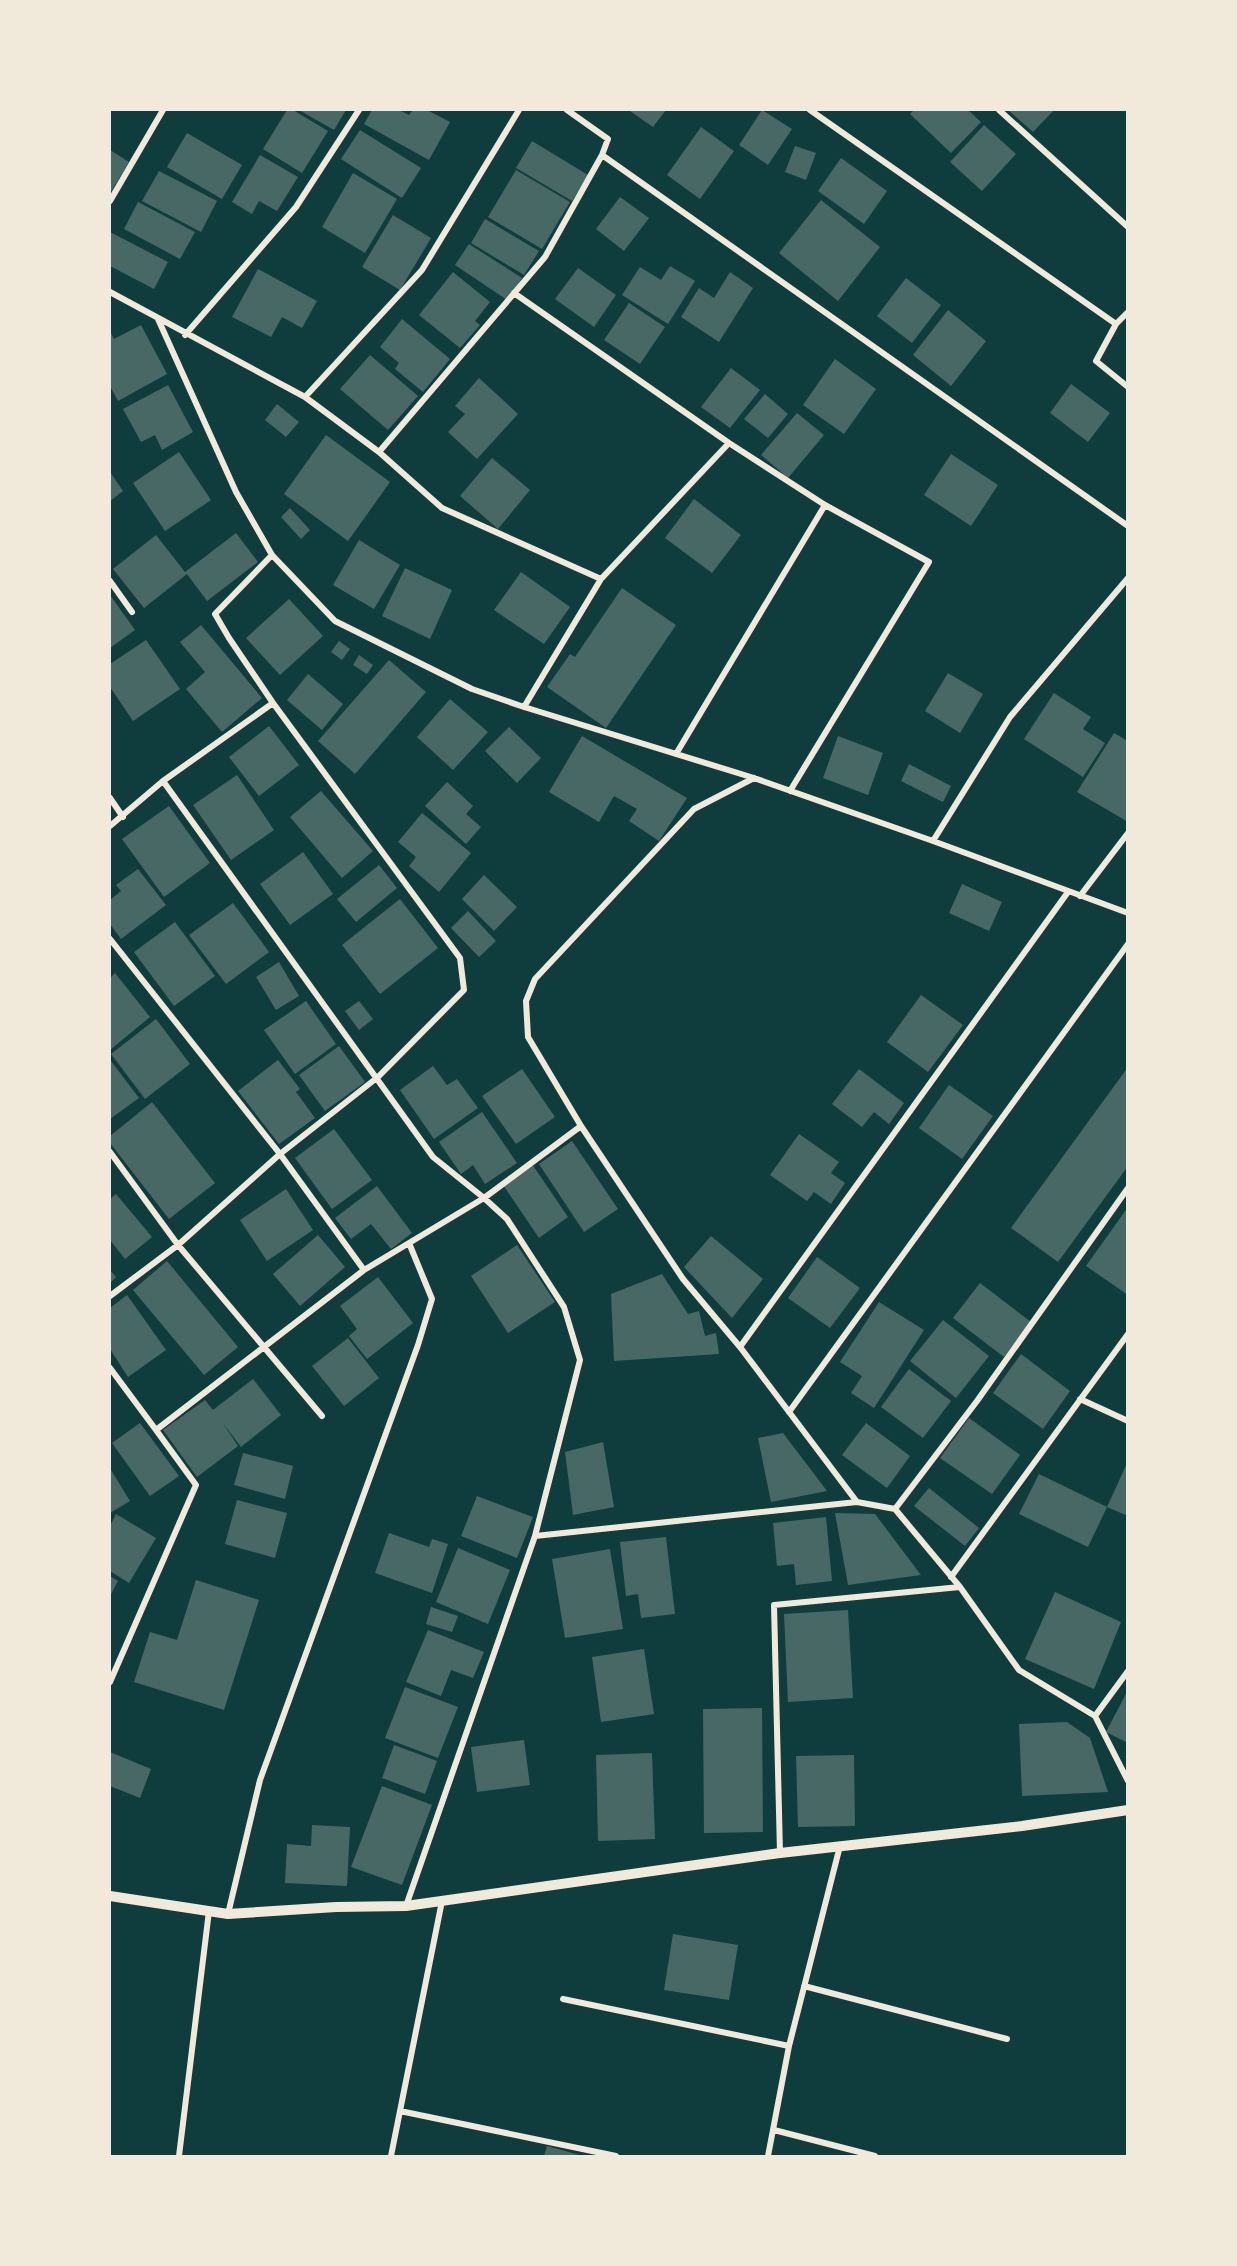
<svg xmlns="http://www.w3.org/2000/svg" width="1237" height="2266" font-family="Spectral,serif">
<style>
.building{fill:#486865}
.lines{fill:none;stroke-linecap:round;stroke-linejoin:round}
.minor{stroke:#f1e9da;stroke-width:6}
.tertiary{stroke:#f1e9da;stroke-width:10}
</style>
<rect width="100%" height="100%" fill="#0f3d3e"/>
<!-- building -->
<path class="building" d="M287 110H293L328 131 302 173 263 149Z
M299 110H346L334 130Z
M372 110H399L409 115 413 110H427L450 122 429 160 364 124Z
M632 110H666L653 127 630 111Z
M762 110 792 129 768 165 739 145Z
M914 110H968L981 122 951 153 910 114Z
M1008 110H1054L1033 132Z
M984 125 1016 154 982 191 950 162Z
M701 127 734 151 700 199 667 175Z
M360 130 421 168 402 198 341 159Z
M187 133 242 165 222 199 167 167Z
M532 141 588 175 572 201 516 168Z
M795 146 816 153 806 180 785 172Z
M110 150 129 162 110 193Z
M260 155 298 177 277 211 259 201 252 214 232 202Z
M841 158 887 191 864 224 818 191Z
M516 170 570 202 542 249 488 217Z
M159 171 217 201 201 232 142 201Z
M353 173 397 199 365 253 322 227Z
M620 197 649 218 624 251 596 229Z
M821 200 880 247 838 301 779 253Z
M138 202 195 232 180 259 124 229Z
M393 215 431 238 400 290 362 267Z
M485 219 539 251 524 275 471 243Z
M110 232 168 262 154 289 110 266Z
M469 244 522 278 507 300 455 265Z
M670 266 695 281 668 324 622 295 640 267 661 280Z
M578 268 616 295 594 327 555 299Z
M258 269 317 301 302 328 282 317 271 337 232 317Z
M453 272 490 302 475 321 480 325 460 348 419 315Z
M730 272 753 288 719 342 681 317 699 288 714 298Z
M906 278 941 305 912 343 877 316Z
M629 303 665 327 640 364 604 340Z
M948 310 986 341 951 386 913 355Z
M402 319 450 359 423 392 395 369 399 363 380 347Z
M141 325 167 374 118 401 110 386V331L114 339Z
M370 355 418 396 388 430 340 389Z
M835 359 876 389 844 434 803 405Z
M731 368 760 390 730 428 701 407Z
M479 378 518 414 477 459 448 432 465 414 455 406Z
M1071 384 1110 413 1088 442 1050 413Z
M168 385 193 432 162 450 155 435 141 442 123 409Z
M765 394 788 414 768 438 744 419Z
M277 404 299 422 286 437 265 420Z
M797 413 824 435 788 478 761 455Z
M326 435 390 482 348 541 284 494Z
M179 452 211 500 165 531 133 483Z
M951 454 998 485 971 526 924 495Z
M492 458 530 490 498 529 460 496Z
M110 472 123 491 110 501Z
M694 499 741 535 712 573 665 538Z
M290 508 310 530 301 539 281 517Z
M236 533 258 562 207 601 187 574 144 608 113 569 156 535 185 572Z
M359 540 400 565 374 609 333 585Z
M405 568 452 590 430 639 382 616Z
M521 572 570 607 544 644 494 610Z
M622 588 676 625 606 728 547 687 570 654 575 657Z
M110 595 135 630 110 648Z
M289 599 323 636 280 675 246 638Z
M201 625 262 698 222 732 186 689 205 672 180 642Z
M146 640 180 689 133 721 110 687V664Z
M339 641 350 649 342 660 331 652Z
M359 655 373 665 367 674 353 665Z
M389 660 426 692 355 774 318 741Z
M948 673 983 694 960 733 925 711Z
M308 674 343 704 322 730 287 700Z
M1054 693 1091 717 1083 729 1105 743 1083 777 1024 739Z
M450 699 488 732 453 770 417 737Z
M269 726 299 765 259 796 229 757Z
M509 727 541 758 517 783 485 751Z
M1114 733 1128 741V822L1077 792Z
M582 736 687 798 659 841 629 821 637 809 614 796 599 822 549 792Z
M838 736 883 753 868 795 823 778Z
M909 764 951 786 943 802 901 781Z
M237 775 274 830 231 860 193 805Z
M447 782 473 806 466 814 481 827 466 844 425 806Z
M321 791 373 851 342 878 290 817Z
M169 806 210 863 164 897 122 839Z
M422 813 471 853 439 892 409 866 416 857 398 842Z
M303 852 333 894 290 925 260 884Z
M379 865 397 888 356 922 337 899Z
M138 869 166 905 121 939 110 924V900L121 891 116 885Z
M484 875 517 907 494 931 462 899Z
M962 884 1002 902 989 931 949 913Z
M400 899 438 948 380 994 342 945Z
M233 903 269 952 226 984 189 935Z
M468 911 496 941 479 957 451 928Z
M175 922 215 976 174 1006 134 952Z
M279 962 299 996 276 1010 256 977Z
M115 973 150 1017 110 1050V978Z
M921 995 963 1025 928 1072 887 1042Z
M306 1001 336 1044 295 1074 264 1030Z
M359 1001 373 1019 359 1030 345 1011Z
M156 1019 190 1064 145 1099 111 1054Z
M339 1046 365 1082 325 1111 299 1075Z
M278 1060 300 1089 296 1092 315 1118 279 1144 238 1091Z
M111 1061 139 1098 110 1119V1062Z
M433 1066 447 1085 457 1079 478 1108 434 1139 400 1090Z
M1128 1067V1166L1058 1262 1011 1228Z
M522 1069 555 1117 516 1144 482 1096Z
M859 1069 904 1103 889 1124 874 1112 862 1127 832 1104Z
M949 1085 993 1116 962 1159 919 1128Z
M152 1102 215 1183 169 1219 110 1143V1136Z
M482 1112 517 1163 485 1184 473 1165 461 1174 439 1142Z
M334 1129 372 1180 332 1209 295 1158Z
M799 1134 839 1162 831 1173 845 1183 831 1204 814 1192 807 1201 770 1175Z
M572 1141 618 1209 584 1232 539 1164Z
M532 1164 568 1217 539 1238 503 1185Z
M377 1186 412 1233 391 1249 371 1224 351 1239 335 1218Z
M286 1189 313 1230 267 1261 240 1220Z
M116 1194 152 1237 125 1259 110 1240V1199Z
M1128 1207V1295L1086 1266Z
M318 1235 345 1267 300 1306 273 1274Z
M711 1236 763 1279 732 1318 684 1267Z
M517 1245 555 1302 508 1333 471 1276Z
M817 1257 860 1288 830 1328 788 1298Z
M167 1261 238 1347 204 1375 133 1290Z
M110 1270 116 1277 110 1283Z
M662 1274 688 1314 699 1311 705 1336 716 1333 719 1354 614 1361 611 1294Z
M378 1277 413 1323 367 1359 349 1336 357 1329 340 1306Z
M980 1283 1031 1322 1004 1357 953 1318Z
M127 1295 166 1350 128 1377 110 1349V1308Z
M879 1302 924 1330 874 1408 851 1393 862 1376 840 1362Z
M943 1320 989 1356 956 1398 910 1361Z
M348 1338 379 1378 344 1406 312 1366Z
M1021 1354 1070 1391 1043 1429 993 1393Z
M909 1369 951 1401 923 1438 881 1407Z
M253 1379 281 1415 241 1447 222 1422 238 1446 197 1477 163 1430 205 1400 213 1410Z
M969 1418 1020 1455 992 1494 940 1458Z
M140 1423 179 1476 150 1496 112 1443Z
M866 1423 910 1456 887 1488 842 1455Z
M783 1433 827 1491 771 1502 758 1438Z
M603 1442 614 1507 573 1515 565 1452Z
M243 1453 293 1466 285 1499 234 1485Z
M1128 1461V1516L1107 1507 1088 1547 1019 1514 1039 1474 1107 1507Z
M111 1470 130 1501 110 1513V1471Z
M929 1488 979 1528 965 1546 914 1506Z
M477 1496 533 1517 517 1558 461 1536Z
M237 1500 287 1513 275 1558 225 1544Z
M835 1513 875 1514 921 1575 848 1585Z
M116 1514 156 1538 129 1583 110 1571V1526Z
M826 1517 832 1581 796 1585 794 1564 777 1566 773 1523Z
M389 1533 429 1547 432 1539 448 1544 432 1593 375 1573Z
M666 1537 675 1614 641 1618 638 1594 626 1596 620 1542Z
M458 1548 510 1570 488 1624 436 1602Z
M610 1549 623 1629 565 1638 552 1559Z
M110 1576 118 1581 110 1596Z
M196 1580 259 1600 224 1710 134 1682 150 1632 177 1640Z
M1055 1592 1121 1622 1094 1689 1025 1659Z
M431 1607 458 1616 452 1632 426 1624Z
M848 1610 853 1698 788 1702 784 1614Z
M428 1630 484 1652 473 1678 451 1670 441 1696 406 1682Z
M644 1649 654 1714 601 1722 592 1657Z
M405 1687 458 1707 438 1758 385 1738Z
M1128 1690V1743L1106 1732Z
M762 1708 763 1832 704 1833 703 1709Z
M1067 1722 1090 1738 1108 1792 1022 1796 1019 1724Z
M524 1740 530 1785 477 1792 471 1747Z
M394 1745 437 1761 425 1794 382 1778Z
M110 1752 151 1769 140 1798 110 1786Z
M652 1753 655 1839 598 1841 596 1755Z
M854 1755 855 1826 798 1827 796 1756Z
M382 1786 432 1805 402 1885 351 1867Z
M312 1825 350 1827 347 1886 285 1883 287 1844 311 1846Z
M673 1934 738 1945 729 2000 664 1990Z
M547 2146 583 2156H544Z"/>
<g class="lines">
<!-- minor -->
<path class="minor" d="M567 110 608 139 602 155 1128 526
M810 110 1116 324
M999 110 1128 227
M110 201 163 110
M110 292 305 397 379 452 442 508 601 579
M514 293 729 443 825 505 929 562 790 791
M1128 312 1116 324 1096 361 1128 387
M158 319 236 492 272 555 335 621 472 689 524 707 754 778 933 841 1128 913
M185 335 296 207 359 110
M305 397 422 270 519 110
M379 452 545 257 602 155
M110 581 132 612
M524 707 601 579 729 443
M676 754 825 505
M754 778 694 809 535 979 526 1001 528 1037 581 1126 683 1279 740 1347 857 1502 895 1509 960 1587 1019 1670 1095 1716 1128 1781
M163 781 433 1157 484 1198 507 1219 564 1307 580 1360 535 1536 406 1906
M110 798 123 817
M110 826 163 781 273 703
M933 841 1010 717 1128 578
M1080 896 1128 833
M110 939 280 1154 364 1270
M110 1152 178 1245 322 1416
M110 1296 178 1245 280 1154 378 1077 464 990 460 958 273 703 229 638 215 614 272 555
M740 1347 1068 892
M110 1368 156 1430
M1080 1399 1128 1421
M789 1412 1128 944
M895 1509 977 1401 1128 1188
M535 1536 857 1502
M951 1577 1128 1334
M110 1682 196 1485 156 1430 364 1270 484 1198 581 1126
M1095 1716 1128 1671
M780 1853 774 1605 960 1587
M228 1914 260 1780 418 1345 432 1299 409 1243
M804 1986 1007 2039
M563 1999 789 2046
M400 2111 616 2156
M774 2130 875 2156
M179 2156 209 1911
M391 2156 442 1901
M768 2156 789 2046 840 1846"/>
<!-- tertiary -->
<path class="tertiary" d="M110 1896 228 1914 336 1907 406 1906 780 1853 1022 1826 1128 1810"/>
</g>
<!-- border -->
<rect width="1237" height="2266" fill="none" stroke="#f1e9da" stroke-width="222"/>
</svg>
